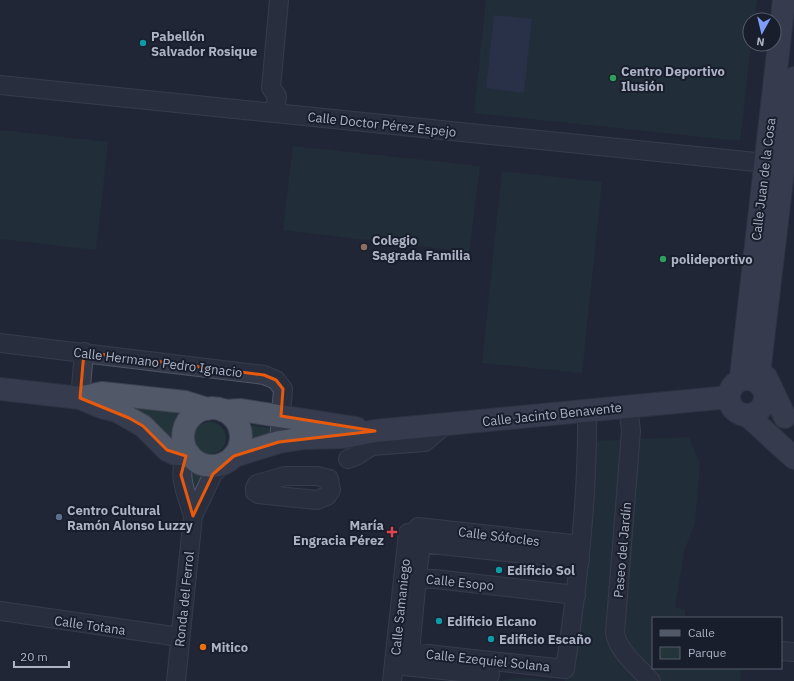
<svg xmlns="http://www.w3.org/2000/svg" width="794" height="681" font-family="'IBM Plex Sans',sans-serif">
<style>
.green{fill:#23353a}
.water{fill:#313e5d}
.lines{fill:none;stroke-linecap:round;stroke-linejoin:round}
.minor-casing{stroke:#515666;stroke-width:20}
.major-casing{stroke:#3d4251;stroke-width:24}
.minor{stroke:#333948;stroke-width:18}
.major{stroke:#515868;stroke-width:22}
.marked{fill:none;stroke:#e8590c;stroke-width:3;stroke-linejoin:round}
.culture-dot{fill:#0f9aa8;stroke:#191e2c;stroke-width:1.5}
.leisure-dot{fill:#2e9e5b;stroke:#191e2c;stroke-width:1.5}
.education-dot{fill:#8d6e63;stroke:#191e2c;stroke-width:1.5}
.service-dot{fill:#5c6f8a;stroke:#191e2c;stroke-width:1.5}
.health-dot{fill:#e0444e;stroke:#191e2c;stroke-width:1.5}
.food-dot{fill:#e8710a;stroke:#191e2c;stroke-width:1.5}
.labels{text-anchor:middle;stroke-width:4;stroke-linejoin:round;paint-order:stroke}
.poi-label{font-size:13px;font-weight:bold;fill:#adb3c5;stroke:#191e2c;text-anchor:start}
.street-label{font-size:13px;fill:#adb3c5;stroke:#191e2c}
</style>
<rect width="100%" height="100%" fill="#202737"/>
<!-- green -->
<path class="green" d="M486 0H757L754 20H750V44H751L740 141 474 113Z
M0 130 108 142 96 250 0 239Z
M293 146 480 166 469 252 283 230Z
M502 171 602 182 582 373 482 363Z
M125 407 183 412 178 435 177 450Z
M194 438a16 16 0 1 1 32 0a16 16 0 1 1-32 0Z
M241 424 270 428 272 434 246 441 244 440Z
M689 437 700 464 695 522 684 552 675 607 685 610V618H653V668H741L740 681H565V678L571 674 575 666 585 553 593 441Z
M192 468 201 469 203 471 204 474 193 497 189 475Z
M514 678H529L552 681H500Z"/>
<!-- water -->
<path class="water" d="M494 15 532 19 524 93 486 88Z"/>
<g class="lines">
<!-- minor casing -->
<g class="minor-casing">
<path id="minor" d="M0 85 765 163
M275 113 277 96 271 88 279 0
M0 343 264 375 276 380 283 389 279 442
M80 398 84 352
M628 407 631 431 615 633C617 650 639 668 651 681
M189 454C174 472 188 497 193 516
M348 459C360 456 362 451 372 446L425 442 445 425
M285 476H317L329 479 331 490 327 496 317 500 258 494 255 492V488L257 484Z
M418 527 581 545
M417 577 410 652 565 669C578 583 588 497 587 411
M576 595 417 577 421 543 580 560
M0 611 180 637
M781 651 794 652
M394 665 490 675
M176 681 193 516 213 474 222 464
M392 681 408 533"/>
</g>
<!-- major casing -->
<g class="major-casing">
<path id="major" d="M766 377 785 417
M729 397a18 18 0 1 1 36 0a18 18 0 1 1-36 0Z
M739 381 741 377 784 0
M760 385 759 375 761 356 794 78
M0 389 80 398 101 407 117 411 129 418 143 426 167 450 175 454H189
M83 397 102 393 185 402 207 409
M183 437a29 29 0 1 1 58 0a29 29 0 1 1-58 0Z
M224 411 241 410 356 428
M747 415 794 458
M234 456 279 442 305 438 344 437 375 431 729 397"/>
</g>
<!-- minor -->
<use href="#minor" class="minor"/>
<!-- major -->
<use href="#major" class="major"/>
</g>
<!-- marked area -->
<path d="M0 0H794V681H0ZM84 352 264 375 276 380 283 389 281 416 375 431 279 442 234 456 213 474 193 516 181 475 186 456 167 450 143 426 129 418 80 398Z" fill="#202737" fill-opacity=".55" fill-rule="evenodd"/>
<path class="marked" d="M84 352 264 375 276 380 283 389 281 416 375 431 279 442 234 456 213 474 193 516 181 475 186 456 167 450 143 426 129 418 80 398Z"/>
<!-- markers -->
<g class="culture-dot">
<circle cx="143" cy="43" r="4"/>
<circle cx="499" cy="570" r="4"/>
<circle cx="439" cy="621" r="4"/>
<circle cx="491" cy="639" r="4"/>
</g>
<g class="leisure-dot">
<circle cx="613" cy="78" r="4"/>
<circle cx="663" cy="259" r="4"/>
</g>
<circle class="education-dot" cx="364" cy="247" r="4"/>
<circle class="service-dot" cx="59" cy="517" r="4"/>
<path class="health-dot" d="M390 526h4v4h4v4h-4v4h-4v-4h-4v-4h4z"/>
<circle class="food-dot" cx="203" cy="647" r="4"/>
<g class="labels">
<!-- poi labels -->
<g class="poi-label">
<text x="151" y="41">Pabellón<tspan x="151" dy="15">Salvador Rosique</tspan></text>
<text x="621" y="76">Centro Deportivo<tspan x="621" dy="15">Ilusión</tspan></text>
<text x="372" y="245">Colegio<tspan x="372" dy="15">Sagrada Familia</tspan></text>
<text x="671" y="264">polideportivo</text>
<text x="67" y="515">Centro Cultural<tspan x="67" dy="15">Ramón Alonso Luzzy</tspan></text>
<text x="384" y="530" text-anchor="end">María<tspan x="384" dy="15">Engracia Pérez</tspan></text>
<text x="507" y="575">Edificio Sol</text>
<text x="447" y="626">Edificio Elcano</text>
<text x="499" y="644">Edificio Escaño</text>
<text x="211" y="652">Mitico</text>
</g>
<!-- street labels -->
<g class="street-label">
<text transform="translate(382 124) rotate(6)" y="5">Calle Doctor Pérez Espejo</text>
<text transform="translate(763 179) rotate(-83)" y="5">Calle Juan de la Cosa</text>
<text transform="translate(158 362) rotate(7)" y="5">Calle Hermano Pedro Ignacio</text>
<text transform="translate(552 414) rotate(-6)" y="5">Calle Jacinto Benavente</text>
<text transform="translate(499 536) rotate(7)" y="5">Calle Sófocles</text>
<text transform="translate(622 550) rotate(-85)" y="5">Paseo del Jardín</text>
<text transform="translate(460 582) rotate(6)" y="5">Calle Esopo</text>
<text transform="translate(184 599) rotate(-84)" y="5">Ronda del Ferrol</text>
<text transform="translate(400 607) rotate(-84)" y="5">Calle Samaniego</text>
<text transform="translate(90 625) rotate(8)" y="5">Calle Totana</text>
<text transform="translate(488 660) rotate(6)" y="5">Calle Ezequiel Solana</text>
</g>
</g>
<!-- legend -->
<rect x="652" y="617" width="130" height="52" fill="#191e2c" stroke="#545a69"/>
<rect x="660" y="630" width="20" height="6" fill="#515868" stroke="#545a69"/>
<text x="688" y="637" font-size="12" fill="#adb3c5">Calle</text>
<rect x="660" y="647" width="20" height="12" fill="#23353a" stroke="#545a69"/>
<text x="688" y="657" font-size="12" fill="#adb3c5">Parque</text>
<!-- north arrow -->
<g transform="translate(762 32) rotate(188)"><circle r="19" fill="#191e2c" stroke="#545a69"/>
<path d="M0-3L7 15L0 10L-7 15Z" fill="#7e9ef9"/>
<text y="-6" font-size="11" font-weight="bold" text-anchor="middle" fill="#adb3c5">N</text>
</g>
<!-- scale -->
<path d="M14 661v6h55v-6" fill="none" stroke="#adb3c5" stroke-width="2"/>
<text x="20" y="661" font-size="12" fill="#adb3c5" stroke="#191e2c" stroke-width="3" paint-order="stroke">20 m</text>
</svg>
